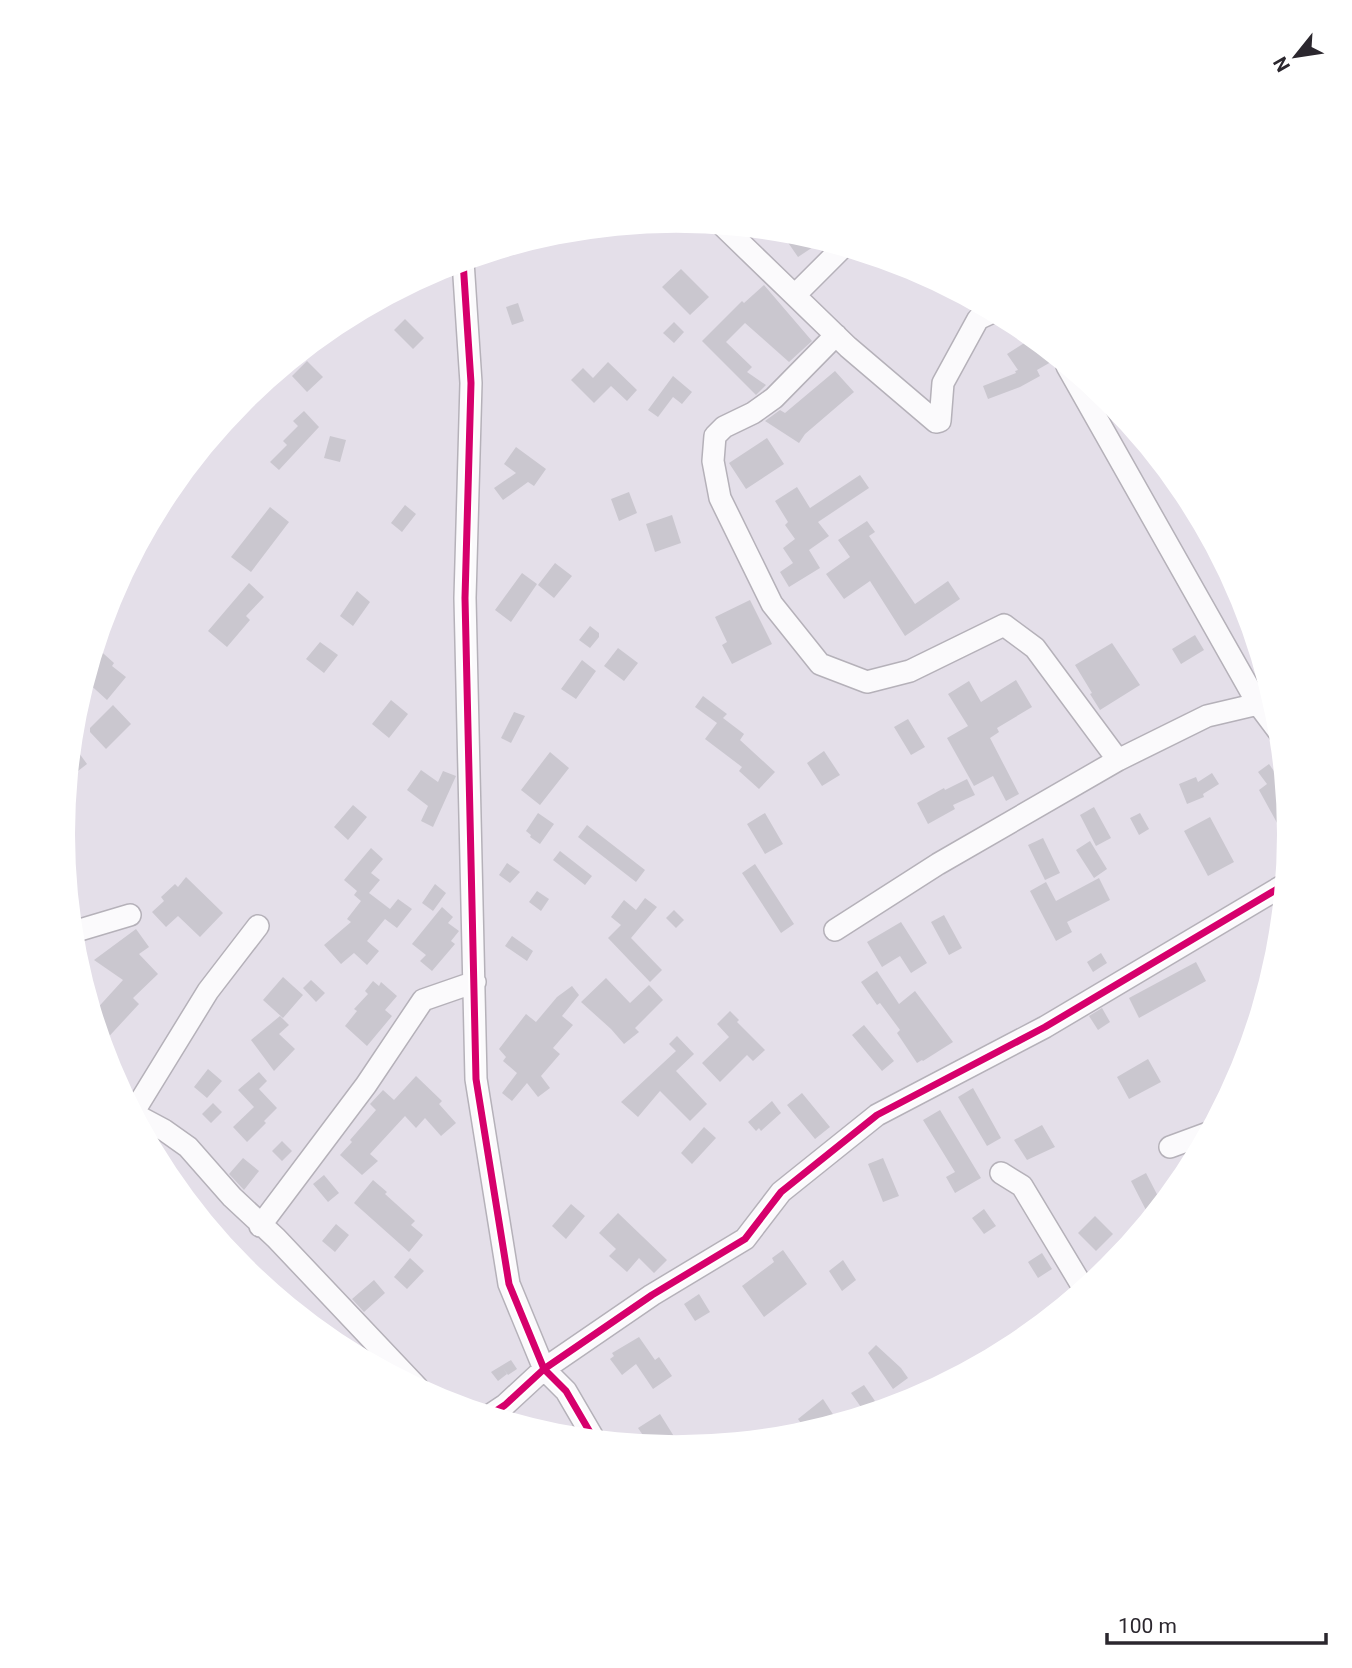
<svg xmlns="http://www.w3.org/2000/svg" width="1352" height="1668" font-family="Roboto,sans-serif">
<style>
.building{fill:#cac7cf}
.lines{fill:none;stroke-linecap:round;stroke-linejoin:round}
.minor-casing{stroke:#b5b1b9;stroke-width:24}
.minor{stroke:#fbfafc;stroke-width:21}
.cycleway-casing{stroke:#fff;stroke-width:11}
.cycleway{stroke:#d6006c;stroke-width:7}
</style>
<rect width="100%" height="100%" fill="#e4dfe9"/>
<!-- building -->
<path class="building" d="M780 231 796 233 822 241 798 257Z
M681 269 709 297 690 315 662 287Z
M764 285 812 341 789 362 745 323 726 342 752 367 747 372 766 385 756 395 702 341 742 301 744 303Z
M518 303 524 321 512 325 506 307Z
M405 319 424 338 413 349 394 330Z
M674 322 684 332 674 343 663 333Z
M1029 340 1038 354 1044 351 1051 362 1037 370 1040 376 1020 387 988 399 983 386 1016 373 1015 371 1018 370 1007 354Z
M307 361 323 377 307 392 292 376Z
M608 362 637 390 627 401 611 386 594 403 571 380 583 368 593 378Z
M835 371 854 392 805 434 799 443 765 421 780 410 785 413Z
M673 376 692 392 682 404 673 397 658 417 648 410Z
M304 411 319 427 279 470 270 462 287 445 283 441 298 426 293 421Z
M330 436 346 440 340 462 324 458Z
M767 438 784 464 746 489 729 463Z
M516 447 546 469 534 486 528 482 503 500 494 488 516 473 504 464Z
M860 475 869 488 818 522 829 536 809 550 820 568 789 587 780 572 793 563 783 548 795 539 785 525 788 522 775 501 797 487 810 508Z
M629 492 637 513 619 521 611 499Z
M405 505 416 514 402 532 391 523Z
M270 507 289 522 251 572 231 557Z
M672 515 681 543 655 552 646 524Z
M867 521 875 532 869 536 915 604 948 581 960 599 905 636 870 581 844 599 826 574 850 557 838 540Z
M555 563 572 576 554 598 538 585Z
M522 573 537 584 511 622 495 610Z
M249 583 264 597 246 616 250 620 227 647 208 631Z
M357 591 370 602 353 626 340 616Z
M750 600 772 644 732 664 722 645 727 642 715 617Z
M590 626 599 633V637L590 648 579 640Z
M1195 635 1204 650 1181 664 1172 649Z
M320 642 338 655 324 673 306 659Z
M1112 643 1140 685 1100 710 1090 694 1092 693 1075 665Z
M95 646 114 663 112 666 126 677 107 700 85 680Z
M618 648 638 663 624 681 604 666Z
M582 660 596 671 576 699 561 689Z
M1016 680 1032 707 997 728 999 732 990 738 1019 794 1006 801 993 776 974 786 947 738 968 726 948 694 969 681 981 702Z
M703 696 727 714 723 718 744 734 740 740 775 772 759 789 739 771 742 767 705 739 717 723 695 707Z
M391 700 408 714 389 738 372 724Z
M113 705 131 724 106 749 90 732V728Z
M514 712 525 716 511 743 501 738Z
M908 719 925 747 911 755 894 727Z
M824 751 840 775 822 786 807 763Z
M550 752 569 768 540 805 521 790Z
M79 753 87 764 69 778 70 759Z
M1269 764 1279 778 1283 775 1288 843 1259 790 1267 784 1258 772Z
M421 770 438 782 443 771 456 776 433 827 421 821 428 806 407 790Z
M1212 773 1219 784 1203 794 1204 797 1187 804 1179 784 1196 777 1198 782Z
M967 779 975 795 953 805 955 809 928 824 917 803 944 788 945 790Z
M353 805 367 817 348 840 334 827Z
M1094 807 1111 838 1096 846 1080 815Z
M538 813 554 824 540 844 530 837 531 835 526 831Z
M765 813 783 844 765 854 747 824Z
M1140 813 1149 829 1139 835 1130 818Z
M1210 817 1234 862 1208 876 1184 831Z
M587 825 645 870 636 882 578 837Z
M1043 838 1060 873 1045 880 1028 845Z
M1090 841 1107 869 1094 878 1076 850Z
M371 848 383 859 371 873 380 880 369 893 390 909 398 899 412 909 397 928 385 919 367 941 379 951 367 965 354 953 341 964 324 945 351 922 347 919 361 901 354 895 357 891 344 880Z
M560 851 592 876 585 885 553 860Z
M507 863 520 872 510 883 499 875Z
M755 864 794 924 781 933 742 873Z
M186 877 223 913 200 937 178 916 166 927 152 912 164 901 161 897 175 884 178 887Z
M1099 878 1110 900 1067 922 1072 932 1056 941 1030 891 1046 882 1056 901Z
M435 884 446 893 433 911 422 903Z
M537 891 549 899 541 911 529 902Z
M645 898 657 907 631 938 662 970 650 982 608 938 621 925 611 917 624 900 636 910Z
M442 907 453 917 448 923 459 931 451 941 455 944 432 971 420 961 426 955 412 944Z
M674 910 684 920 676 928 666 918Z
M944 915 962 948 949 955 931 922Z
M901 922 927 963 911 973 900 956 882 967 867 942Z
M136 929 149 947 139 954 158 974 133 998 139 1004 102 1044 93 1013 123 980 94 960Z
M512 936 533 951 527 961 505 946Z
M1101 953 1107 963 1093 972 1087 962Z
M1196 962 1206 981 1139 1018 1129 998Z
M877 971 899 1004 915 991 953 1042 923 1061 922 1060 917 1063 897 1033 900 1030 880 1003 877 1005 861 982Z
M283 977 303 995 283 1018 263 1000Z
M606 978 630 1003 649 985 663 1000 635 1028 639 1032 624 1044 611 1029 581 1002Z
M311 980 325 993 316 1002 303 988Z
M373 981 379 986 381 982 397 996 385 1010 392 1016 367 1046 345 1026 357 1011 354 1009 368 994 365 991Z
M572 986 579 995 562 1016 573 1025 553 1048 560 1054 541 1076 550 1088 538 1097 527 1083 512 1101 502 1093 517 1073 503 1061 506 1057 499 1049 526 1014 536 1022 557 997Z
M1102 1008 1110 1022 1098 1030 1089 1016Z
M730 1011 739 1020 737 1022 765 1050 753 1061 747 1055 720 1082 702 1063 729 1037 717 1024Z
M280 1016 289 1025 279 1034 295 1049 274 1071 251 1040Z
M864 1025 894 1061 882 1071 852 1035Z
M677 1036 694 1054 676 1071 707 1104 690 1121 660 1091 638 1117 621 1102 676 1051 669 1044Z
M1148 1059 1161 1082 1129 1099 1117 1077Z
M208 1069 222 1081 207 1098 194 1087Z
M259 1072 267 1081 259 1089 277 1108 264 1121 266 1123 247 1142 233 1127 254 1107 238 1090Z
M416 1076 442 1101 439 1104 456 1123 441 1136 425 1118 416 1128 405 1116 370 1154 378 1161 362 1175 340 1155 352 1142 350 1140 376 1110 370 1104 383 1090 394 1100Z
M973 1088 1001 1138 987 1146 958 1097Z
M802 1093 830 1127 815 1139 787 1105Z
M772 1101 781 1113 761 1131 759 1128 756 1131 748 1122Z
M213 1103 222 1112 211 1123 202 1114Z
M940 1110 981 1178 955 1193 946 1177 955 1172 923 1120Z
M1042 1125 1055 1147 1027 1160 1014 1140Z
M704 1127 716 1138 692 1164 681 1153Z
M282 1141 292 1151 282 1161 272 1151Z
M243 1158 259 1171 244 1190 229 1174Z
M883 1158 899 1196 883 1202 868 1164Z
M1146 1173 1162 1204 1148 1214 1131 1181Z
M324 1175 339 1193 328 1202 313 1184Z
M373 1180 387 1192 385 1194 415 1221 411 1225 423 1235 409 1252 354 1203Z
M571 1204 585 1216 566 1239 552 1226Z
M984 1209 996 1226 984 1234 972 1218Z
M618 1213 667 1260 654 1273 639 1258 627 1272 609 1256 616 1249 599 1233Z
M1095 1216 1113 1234 1096 1251 1078 1233Z
M336 1224 349 1235 335 1252 322 1241Z
M783 1250 807 1284 764 1317 742 1286 774 1262 772 1258Z
M1042 1253 1052 1269 1038 1278 1028 1262Z
M410 1258 424 1271 407 1289 394 1277Z
M843 1260 856 1280 842 1291 829 1271Z
M374 1280 385 1293 364 1312 352 1299Z
M699 1294 710 1312 695 1321 684 1304Z
M639 1337 655 1360 659 1357 672 1376 653 1389 636 1364 622 1375 610 1359 614 1356 612 1353Z
M876 1345 901 1368 908 1378 893 1389 868 1353Z
M511 1360 517 1369 508 1375 503 1368 507 1374 498 1381 491 1372Z
M864 1385 875 1401 863 1410 851 1393Z
M823 1399 838 1422 807 1432 798 1419Z
M660 1414 675 1438 663 1446 649 1444 638 1428Z"/>
<g class="lines">
<!-- minor casing -->
<g class="minor-casing">
<path id="minor" d="M723 226 848 347 936 422 940 421 943 383 978 319 993 312
M463 261 471 383 465 598 476 1079 509 1284 544 1369 566 1391 594 1439
M796 294 843 247
M836 335 774 398 753 413 724 427 715 436 713 461 720 498 772 604 820 664 867 682 910 671 1004 625 1035 648 1118 760
M1067 366 1258 704
M835 930 938 864 1118 760 1207 716 1258 704 1279 732
M73 932 130 915
M133 1113 208 991 258 926
M134 1114 164 1130 188 1147 232 1197 276 1238 417 1387
M1170 1147 1208 1133
M1001 1173 1022 1186 1084 1289
M260 1226 366 1085 423 1000 475 982
M490 1415 505 1405 544 1369 652 1295 745 1239 781 1192 877 1115 1045 1027 1284 885"/>
</g>
<!-- minor -->
<use href="#minor" class="minor"/>
<!-- cycleway casing -->
<g class="cycleway-casing">
<path id="cycleway" d="M463 261 471 383 465 598 476 1079 509 1284 544 1369 566 1391 594 1439
M490 1415 505 1405 544 1369 652 1295 745 1239 781 1192 877 1115 1045 1027 1284 885"/>
</g>
<!-- cycleway -->
<use href="#cycleway" class="cycleway"/>
</g>
<!-- crop -->
<path d="M0 0H1352V1668H0ZM75 834a601 601 0 1 1 1202 0a601 601 0 1 1-1202 0Z" fill="#fff" fill-rule="evenodd"/>
<!-- north arrow -->
<g transform="translate(1296 56) rotate(240)" stroke="#ffffff" stroke-width="5" paint-order="stroke">
<path d="M0-5L12 26L0 18L-12 26Z" fill="#2b272e"/>
<text y="-10" font-size="19" font-weight="bold" text-anchor="middle" fill="#2b272e">N</text>
</g>
<!-- scale -->
<path d="M1107 1633v10h219v-10" fill="none" stroke="#2b272e" stroke-width="3.5"/>
<text x="1118" y="1633" font-size="21" fill="#2b272e" stroke="#ffffff" stroke-width="5" paint-order="stroke">100 m</text>
</svg>
